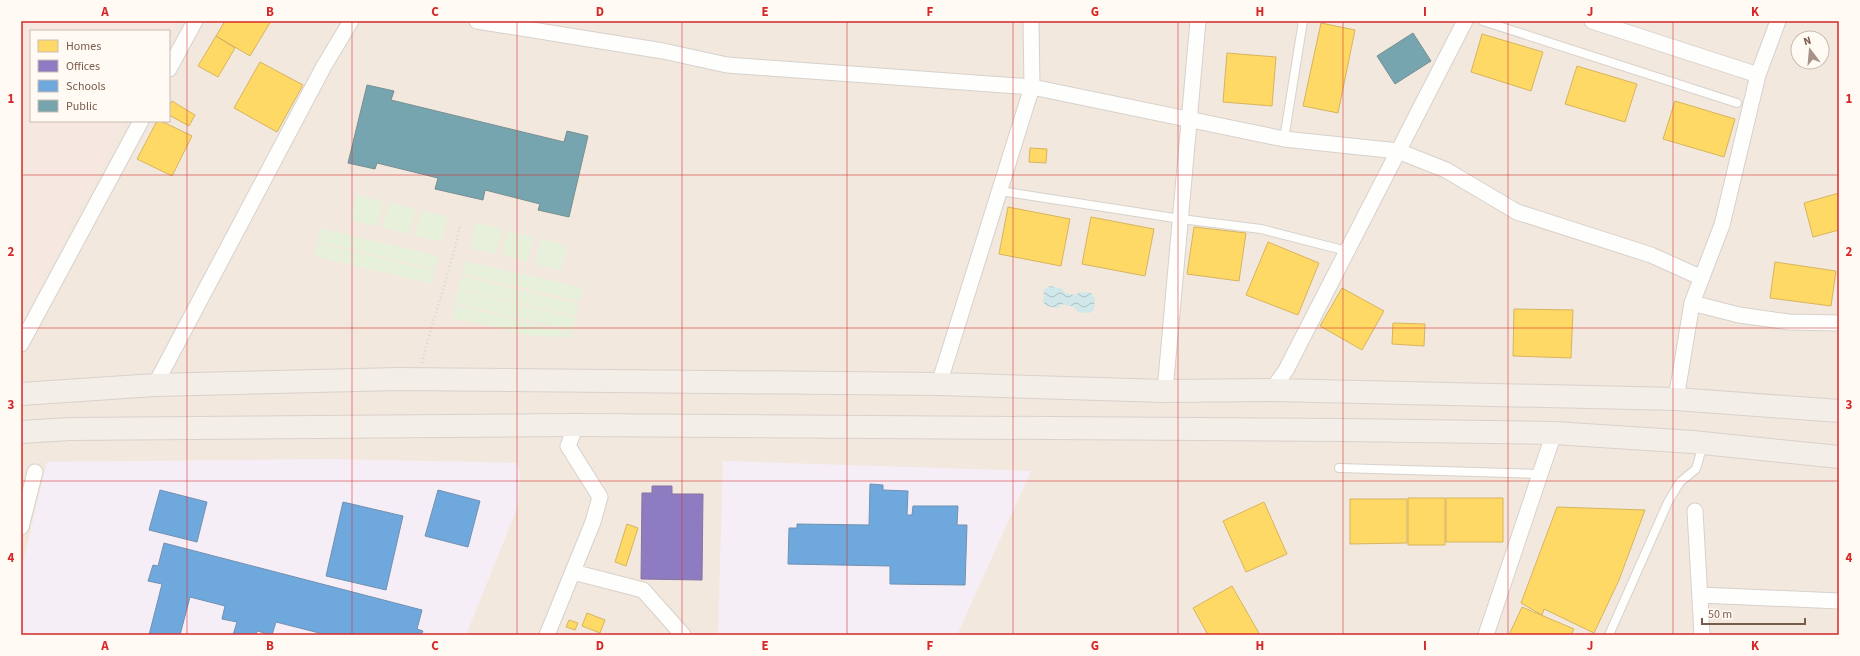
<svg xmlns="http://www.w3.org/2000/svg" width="1860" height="656" font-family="'Source Sans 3',sans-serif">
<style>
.residential{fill:#f2e8de;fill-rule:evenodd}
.commercial{fill:#f6e8e1}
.education{fill:#f6eef6}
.grass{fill:#e7f0db}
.water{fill:url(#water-waves)}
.homes{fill:#ffd966;stroke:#d7b45e}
.offices{fill:#8e7cc3;stroke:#8872a0}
.schools{fill:#6fa8dc;stroke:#7291b1}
.public{fill:#76a5af;stroke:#778f92}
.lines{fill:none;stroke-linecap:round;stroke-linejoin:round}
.lane-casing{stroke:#d7d1cb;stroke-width:10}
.street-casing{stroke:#d7d1cb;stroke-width:17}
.primary-casing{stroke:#dad1cc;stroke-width:24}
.path{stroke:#dcd5d0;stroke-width:2.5;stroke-dasharray:1 3;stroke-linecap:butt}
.lane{stroke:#fefefd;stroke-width:8}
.street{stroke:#fefefd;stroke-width:15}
.primary{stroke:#f3eee8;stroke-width:22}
.grid{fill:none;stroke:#d62828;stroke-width:1;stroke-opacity:0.55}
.neatline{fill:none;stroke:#d62828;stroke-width:1.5}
.grid-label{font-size:13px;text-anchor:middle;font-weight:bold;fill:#d62828}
</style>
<defs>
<pattern id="water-waves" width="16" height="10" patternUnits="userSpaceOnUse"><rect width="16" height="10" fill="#d0e8ea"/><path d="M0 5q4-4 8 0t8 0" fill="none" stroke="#aebfc0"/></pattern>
</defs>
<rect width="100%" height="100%" fill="#f9f5f0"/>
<!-- residential -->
<path class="residential" d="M21 21H1839V635H21ZM31 31H169V121H31ZM1798 38H1822V62H1798Z"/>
<!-- commercial -->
<path class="commercial" d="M21 21H177L169 36V31H31V121H125L21 322Z"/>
<!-- education -->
<path class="education" d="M332 459 516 463 520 473 518 506 466 635H21V571L47 462Z
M723 461 1031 471 957 635H718Z"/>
<!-- grass -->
<path class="grass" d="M356 195 383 202 377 227 350 220Z
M389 202 415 209 409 234 383 227Z
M421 211 447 216 442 241 415 236Z
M476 223 502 229 496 254 470 248Z
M320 228 438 256 435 269 317 241Z
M508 231 534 237 528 262 502 255Z
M541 239 567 246 561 271 535 264Z
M317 243 435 271 432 284 314 256Z
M465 261 583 288 580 301 462 274Z
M461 276 579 304 576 316 458 289Z
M458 290 576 318 573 331 455 303Z
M455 305 573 333 571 337 534 336 452 318Z"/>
<!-- water -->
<path class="water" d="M1049 286 1061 288 1065 293 1075 295 1080 292 1091 293 1095 299 1094 310 1089 313 1078 312 1074 307 1062 304 1058 308 1046 306 1043 301 1044 290Z"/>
<!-- homes -->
<path class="homes" d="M225 21H271L250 56 216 36Z
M1321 23 1355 30 1338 113 1303 106Z
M1482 34 1543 52 1531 91 1471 72Z
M216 36 235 48 218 77 198 66Z
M1227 53 1276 57 1272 106 1223 102Z
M260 62 303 85 277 132 234 108Z
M1577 66 1637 84 1625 122 1565 104Z
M172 101 195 115 189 126 169 115V106Z
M1675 101 1735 119 1724 157 1663 139Z
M157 121H161L192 136 172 176 137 159Z
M1030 148 1047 149 1046 163 1029 162Z
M1839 193V230L1813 237 1804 203Z
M1008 207 1070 219 1061 266 999 254Z
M1091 217 1154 229 1145 276 1082 264Z
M1194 227 1246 233 1239 281 1187 274Z
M1268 242 1319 263 1298 315 1246 295Z
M1775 262 1836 271 1831 306 1770 298Z
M1342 288 1384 311 1362 350 1320 326Z
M1514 309 1573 310 1571 358 1513 356Z
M1393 323 1425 324 1424 346 1392 344Z
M1408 498H1445V545H1408Z
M1446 498H1503V542H1446Z
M1350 499H1407V543L1350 544Z
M1264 502 1287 554 1246 572 1223 521Z
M1557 507 1645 510 1619 580 1594 633 1544 609 1542 615 1521 603Z
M627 524 638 528 626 566 615 562Z
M1232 586 1260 635H1208L1193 608Z
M1522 607 1574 629 1571 635H1509Z
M587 613 605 620 600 633 582 626Z
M569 620 578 623 575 630 566 627Z"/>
<!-- offices -->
<path class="offices" d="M652 486H672V494H703L702 580 641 579 642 493H652Z"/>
<!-- schools -->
<path class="schools" d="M870 484 883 485V490L908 491 907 515H912L913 506H958L957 525H967L965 585 890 584V566L788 564 789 528H797V524L869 525Z
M160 490 207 502 197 542 149 530Z
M438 490 480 501 468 547 425 536Z
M343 502 403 516 386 590 326 576Z
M164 543 422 610 417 629 423 631 421 635H327L276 622 272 635 257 631 256 635H233L237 622 222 619 225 606 190 597 180 635H149L162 584 148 581 153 565 158 566Z"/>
<!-- public -->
<path class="public" d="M1413 33 1431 61 1395 84 1377 56Z
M367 85 394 91 391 100 564 142 567 131 588 136 569 217 538 210 540 204 485 190 483 200 435 189 438 178 377 163 375 169 348 163Z"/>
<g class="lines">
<!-- lane casing -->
<g class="lane-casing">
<path id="lane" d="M1483 21 1737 103
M1284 139 1303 21
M1000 191 1181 219 1261 229 1347 251
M1339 468 1540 474
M1609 635 1668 502 1680 482 1696 469 1703 444"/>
</g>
<!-- street casing -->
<g class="street-casing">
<path id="street" d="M477 21 663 51 727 65 1032 87 1284 139 1398 151 1446 170 1517 212 1651 255 1702 278
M1592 21 1758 75
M169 69 195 21
M1692 303 1739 315 1789 322 1839 323
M21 344 141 121
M939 384 1032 87 1031 21
M155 385 324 66 351 21
M1272 390 1286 370 1465 21
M1165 391 1198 21
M1676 399 1692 303 1722 225 1758 75 1778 21
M1695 511 1702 635
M21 527 35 472
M573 572 643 590 683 635
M1700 595 1839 601
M547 635 593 522 600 497 568 446 576 425
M1486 635 1554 433"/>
</g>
<!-- primary casing -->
<g class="primary-casing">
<path id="primary" d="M21 394 155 385 399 379 939 384 1165 391 1272 390 1676 399 1839 411
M21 432 70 429 576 425 1342 430 1554 433 1693 442 1839 457"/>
</g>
<!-- path -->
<path class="path" d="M422 363C433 317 450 273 460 226"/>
<!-- lane -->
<use href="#lane" class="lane"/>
<!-- street -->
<use href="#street" class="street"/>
<!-- primary -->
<use href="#primary" class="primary"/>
</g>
<!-- grid -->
<path class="grid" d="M187 21V635M352 21V635M517 21V635M682 21V635M847 21V635M1013 21V635M1178 21V635M1343 21V635M1508 21V635M1673 21V635M21 175H1839M21 328H1839M21 481H1839"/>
<!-- border -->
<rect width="1860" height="656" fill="none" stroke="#fffaf3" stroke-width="44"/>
<!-- legend -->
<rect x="30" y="30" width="140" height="92" fill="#fffaf3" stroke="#cabbb1"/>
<rect x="38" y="40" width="20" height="12" fill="#ffd966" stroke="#cabbb1"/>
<text x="66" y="50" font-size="12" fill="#7a5c4d">Homes</text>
<rect x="38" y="60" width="20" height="12" fill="#8e7cc3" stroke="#cabbb1"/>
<text x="66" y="70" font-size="12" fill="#7a5c4d">Offices</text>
<rect x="38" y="80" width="20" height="12" fill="#6fa8dc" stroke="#cabbb1"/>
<text x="66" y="90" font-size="12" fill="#7a5c4d">Schools</text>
<rect x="38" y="100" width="20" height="12" fill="#76a5af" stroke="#cabbb1"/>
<text x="66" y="110" font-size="12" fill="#7a5c4d">Public</text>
<!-- north arrow -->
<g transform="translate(1810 50) rotate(344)"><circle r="19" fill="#fffaf3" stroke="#cabbb1"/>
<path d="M0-3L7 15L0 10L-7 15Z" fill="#a69286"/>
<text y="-6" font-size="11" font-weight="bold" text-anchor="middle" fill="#7a5c4d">N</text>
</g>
<!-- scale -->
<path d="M1702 618v6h103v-6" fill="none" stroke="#7a5c4d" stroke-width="2"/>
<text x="1708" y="618" font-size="12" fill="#7a5c4d" stroke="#fffaf3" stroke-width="3" paint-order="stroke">50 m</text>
<rect x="22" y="22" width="1816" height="612" class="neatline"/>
<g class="grid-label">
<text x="105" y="16">A</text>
<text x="270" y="16">B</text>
<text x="435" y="16">C</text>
<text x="600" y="16">D</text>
<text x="765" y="16">E</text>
<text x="930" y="16">F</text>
<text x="1095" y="16">G</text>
<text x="1260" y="16">H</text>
<text x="1425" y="16">I</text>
<text x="1590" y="16">J</text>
<text x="1755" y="16">K</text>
<text x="11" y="103">1</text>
<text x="1849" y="103">1</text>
<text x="11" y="256">2</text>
<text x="1849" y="256">2</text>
<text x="11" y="409">3</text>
<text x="1849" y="409">3</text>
<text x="11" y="562">4</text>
<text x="1849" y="562">4</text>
<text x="105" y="650">A</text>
<text x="270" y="650">B</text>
<text x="435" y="650">C</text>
<text x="600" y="650">D</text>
<text x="765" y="650">E</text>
<text x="930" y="650">F</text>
<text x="1095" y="650">G</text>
<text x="1260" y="650">H</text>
<text x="1425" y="650">I</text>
<text x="1590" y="650">J</text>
<text x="1755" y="650">K</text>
</g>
</svg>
